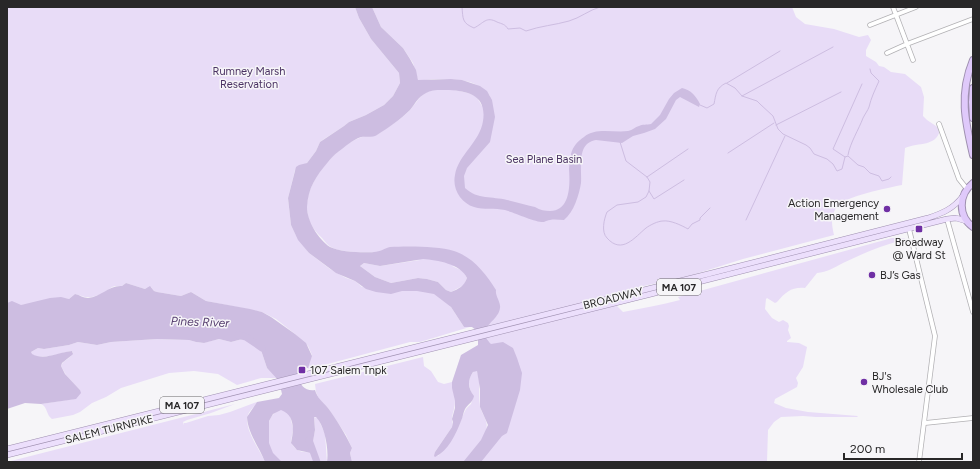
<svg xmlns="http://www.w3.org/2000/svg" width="980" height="469" font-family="Figtree,sans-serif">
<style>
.green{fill:#e8dcf7}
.water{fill:#cdbde1;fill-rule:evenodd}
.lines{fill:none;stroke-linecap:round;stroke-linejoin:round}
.stream{stroke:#cdbde1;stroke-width:1}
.river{stroke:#cdbde1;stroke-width:7}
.minor-casing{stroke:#b2b1b4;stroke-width:5.5}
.major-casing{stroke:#9f90b0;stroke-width:6}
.highway-casing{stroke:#9f90b0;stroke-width:8}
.minor{stroke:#fff;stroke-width:4}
.major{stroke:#ecdffc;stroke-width:5}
.highway{stroke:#dfc9fa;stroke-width:6}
.poi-dot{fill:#6f2fa4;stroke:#f6f5f8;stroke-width:1.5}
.labels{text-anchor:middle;stroke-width:3;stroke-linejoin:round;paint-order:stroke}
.shield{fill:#f6f5f8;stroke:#666566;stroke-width:1}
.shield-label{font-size:10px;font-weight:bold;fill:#282728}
.park-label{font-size:11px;fill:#4b3363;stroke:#f6f5f8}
.poi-label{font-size:11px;fill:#282728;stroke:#f6f5f8;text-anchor:start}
.street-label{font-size:11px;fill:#282728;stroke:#f6f5f8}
.water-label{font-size:12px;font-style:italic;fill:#553d6e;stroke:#f6f5f8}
</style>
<rect width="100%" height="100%" fill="#f6f5f8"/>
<!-- green -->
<path class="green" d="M7 7H355L359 18 371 39 399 73 400 83 393 96 384 105 366 115 349 122 344 126 324 139 320 142 316 151 307 163 295 170 288 198 291 225 296 235 309 253 330 269 346 278 355 281 362 287 431 291 449 304 464 327 473 326 420 342H410L309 369 308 368 304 369 308 366 312 355 308 346 295 334 276 319 262 312 206 301 191 292 181 296 157 292 154 291 151 287 145 289 126 283 122 286H115L112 287 102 294 92 297H85L75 294 69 299C51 295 39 303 22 305 16 306 14 300 7 303Z
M372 7H792L796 17 805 24 834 29 859 37 868 35 871 40 866 50V56L876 62 879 66 884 67 891 72 905 74 921 87 924 97 923 116 927 120 936 126 940 130C936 147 919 142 905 148L902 185C888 188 843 196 836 208 830 217 832 226 834 235L743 259 689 276 639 287 584 305 590 308 615 304 623 312C642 308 661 305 680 300L678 297 892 238H905L903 240C882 245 862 254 843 263 834 268 827 272 817 273L805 288C791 287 786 292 777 302L775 303 767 298 766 299 765 309 772 318 779 322 783 320 788 323 789 326 788 330 791 338 787 341V342L799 343 807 347 803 367 796 378 798 383 797 387 775 399 774 403 786 408 808 412 858 416 857 417H816L803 416 781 417 774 422 768 430 767 462H469L480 442 463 462H352L350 453 352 448 346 435 328 408 319 399 316 392 315 384 423 357 424 366 431 371 438 382 444 384 452 382C452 389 455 395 455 401 455 407 453 412 452 417 452 420 453 423 452 427L435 452 438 456C454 439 456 431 465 411 466 408 469 406 471 404 476 392 462 385 474 371H477C481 383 478 394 480 406 482 415 489 421 486 430L494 418 478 324 491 305 463 267 452 266 463 271 467 278 464 285 451 292 446 290 438 282 427 279 418 278 391 283 375 277 360 266 364 263 380 266 420 260C406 257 390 252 375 252 363 252 341 253 331 247 327 245 325 241 322 238 287 207 320 163 349 143 355 140 360 137 366 136 370 136 374 137 378 134 388 127 400 120 409 111 415 105 418 98 425 93 437 86 464 90 475 96 478 98 480 103 482 106L490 96C477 78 453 79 434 79 429 79 423 81 418 80L413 63 403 48 381 27Z
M246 338 251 340 261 350 267 368 278 378H261L237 385 218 374 194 371 169 373 121 388 106 397 92 403 80 412 73 415 52 419C46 415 48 407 41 404L73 399 80 390 66 375 61 366C63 360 71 359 73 352L71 351C59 353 42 361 31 354V352L38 348 44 349 69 345 78 342 97 345 111 342 157 339 189 340 196 342 203 343 219 339 231 342Z
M257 402C255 406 249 411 248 415 243 428 260 450 265 462H7L235 404 211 413 187 420 183 422 184 425V423H186L208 416 219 415 230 412Z
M279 410H283L290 415 293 429 291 442C295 451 302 453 311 452L315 430 314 417 318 418 325 434 327 462H282C278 459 273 456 271 451 268 445 267 424 270 419 272 415 275 412 279 410Z"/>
<!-- water -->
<path class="water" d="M355 7H372L381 27 403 48 410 59 416 70 418 80 451 79 462 80 480 86 487 91 492 100 495 117 490 142 467 168 464 176 465 188C478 200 492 196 507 200 517 202 526 205 535 207 540 210 545 211 550 211 571 211 570 183 569 169 569 164 571 158 571 154 573 146 578 141 584 137 595 127 614 133 628 131 633 130 635 127 639 126 642 124 647 125 651 124L660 115 669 99 674 93 682 88C691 90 696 96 700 104L699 107 680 97 676 100 666 119 655 129 644 133 633 136 622 143 596 140C576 143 582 169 581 183 579 195 574 212 564 220 559 220 555 219 550 220 548 220 546 221 544 222 537 223 513 212 505 210 495 208 484 210 474 207 461 203 452 189 455 175 458 155 480 142 483 121 487 96 469 91 449 90 442 90 432 89 426 93 418 97 415 104 410 110 400 120 389 127 377 135 372 138 366 136 361 137 352 140 345 147 338 152 334 155 331 158 328 162 316 176 308 188 307 207 307 221 318 239 330 247 340 252 363 253 374 252 380 252 385 248 390 247 407 246 438 246 454 251 473 257 486 274 496 290 495 296 501 302 500 308 498 323 474 327 491 344L503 342 513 348 517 358 522 373 520 390 507 433 502 436 481 462H463L481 440 488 425 480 407V389L477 371 473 372C467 381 468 388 474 396 473 402 468 404 465 409 463 413 463 417 461 421 456 434 448 451 435 457L434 456 435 452 452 427 453 422 452 419 455 408V401L452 388V382L461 355 478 345V339L476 330 472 327H464L451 307 434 294 417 291H402L391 294 376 292 366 289 355 281 336 273 309 253 298 240 291 225 288 198 296 167 299 165 307 163 316 151 320 142 344 126 349 122 366 115 384 105 393 96 400 83 399 73 371 39 359 18ZM423 259C437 260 461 264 467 278 464 286 459 289 451 292L446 290 438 282 427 279 418 278 391 283 375 277 360 266 364 263 380 266Z
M126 283 145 289 150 286 154 291 157 292 181 296 191 292 206 301 250 309 262 312 271 317 295 334 306 343 312 356 308 368 303 367C295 378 301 392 315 390 317 398 323 402 328 408 336 419 346 435 352 448L350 453 352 462H327C329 450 325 426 316 417H314L315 430 311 453 297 450 291 443C294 430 295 415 281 410L273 414 269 421V443L273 453 282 462H265C259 446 248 434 247 417L257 402 279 398 282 394 279 381 267 368 261 350 251 340 246 338 231 342 219 339 204 343 196 342 189 340 157 339 111 342 97 345 78 342 69 345 44 349 38 348 31 352 32 354C44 361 59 352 72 351L73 354 72 355 62 363 61 366 65 374 80 390 81 393 76 399 41 404 25 403 7 409V303L12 301 21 305 50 298 61 297 69 299 75 294C80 295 83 298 88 298 101 297 109 285 122 286Z"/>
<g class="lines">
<!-- stream -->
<path class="stream" d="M462 7C463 19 462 23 474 28 484 23 486 16 497 22 502 24 505 24 508 29L520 28 526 31C540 26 555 25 569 21 580 18 589 10 600 7
M727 83 780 51
M862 84 833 149 845 157 848 156 858 165 864 167 870 173 879 176 882 181 889 179 891 177
M742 96 833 47
M700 105 707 108 714 104C716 94 716 88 726 83L735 88 742 96 757 101 760 104 773 116 778 129 783 134 806 145 810 148 814 154 827 159 833 164 837 171 842 169 845 157
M776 125 841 92
M620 142 626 161 647 177 650 182 649 191 646 197 638 202 617 205 607 212C604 219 601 232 607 238 622 255 635 237 646 228 650 225 658 221 663 221 670 220 681 225 688 229L692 224 700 220V218L710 208
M728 153 774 123
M848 155C850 143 859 129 863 118 865 114 868 110 869 107 871 98 875 90 879 81L871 73 870 69
M647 177 688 149
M649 191 654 199 684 180
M746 220 785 136"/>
<!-- river -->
<path class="river" d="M238 335 246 337 262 348
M309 440 317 462"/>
<!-- minor casing -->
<g class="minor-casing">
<path id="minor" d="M893 7 913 60
M870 25 916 7
M887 53 907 44 973 19
M939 124 959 179 967 189
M947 219 973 312
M909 229 935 336 919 462
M925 423 973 418"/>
</g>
<!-- major casing -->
<g class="major-casing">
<path id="major" d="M7 449 708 274 928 218C943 213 953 209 963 196
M7 455 651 294 947 219 956 218 966 221"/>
</g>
<!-- highway casing -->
<g class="highway-casing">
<path id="highway" d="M973 60C959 94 965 121 973 155
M973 88 972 102 973 118
M973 183C958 195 958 216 973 227"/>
</g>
<!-- minor -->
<use href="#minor" class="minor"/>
<!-- major -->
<use href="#major" class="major"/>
<!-- highway -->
<use href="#highway" class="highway"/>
</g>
<!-- markers -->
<g class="poi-dot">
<circle cx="887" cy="209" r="4"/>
<rect x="915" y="225" width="8" height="8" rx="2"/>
<circle cx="872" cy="275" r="4"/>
<rect x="298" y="366" width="8" height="8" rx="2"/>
<circle cx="864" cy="382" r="4"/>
</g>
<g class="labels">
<!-- shield labels -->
<g class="shield">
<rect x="657" y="279" width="44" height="16" rx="3"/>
<rect x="160" y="397" width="44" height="16" rx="3"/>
</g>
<g class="shield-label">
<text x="679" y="291">MA 107</text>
<text x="182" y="409">MA 107</text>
</g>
<!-- park labels -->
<g class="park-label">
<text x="249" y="75">Rumney Marsh<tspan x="249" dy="13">Reservation</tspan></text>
<text x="544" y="163">Sea Plane Basin</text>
</g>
<!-- poi labels -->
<g class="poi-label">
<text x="879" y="207" text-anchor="end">Action Emergency<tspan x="879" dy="13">Management</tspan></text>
<text x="919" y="246" text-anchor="middle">Broadway<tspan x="919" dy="13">@ Ward St</tspan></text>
<text x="880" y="279">BJ’s Gas</text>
<text x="310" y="374">107 Salem Tnpk</text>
<text x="872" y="380">BJ's<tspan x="872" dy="13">Wholesale Club</tspan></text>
</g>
<!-- street labels -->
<g class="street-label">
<text transform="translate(613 298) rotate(-14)" y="4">BROADWAY</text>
<text transform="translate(109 429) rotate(-14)" y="4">SALEM TURNPIKE</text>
</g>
<!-- water labels -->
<g class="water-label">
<text transform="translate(200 322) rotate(2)" y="4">Pines River</text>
</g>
</g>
<!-- border -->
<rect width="980" height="469" fill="none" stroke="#282728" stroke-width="16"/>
<!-- scale -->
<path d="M844 453v6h118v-6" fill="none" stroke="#282728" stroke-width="2"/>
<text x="850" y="453" font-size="12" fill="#282728" stroke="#f6f5f8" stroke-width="3" paint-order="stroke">200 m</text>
</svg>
